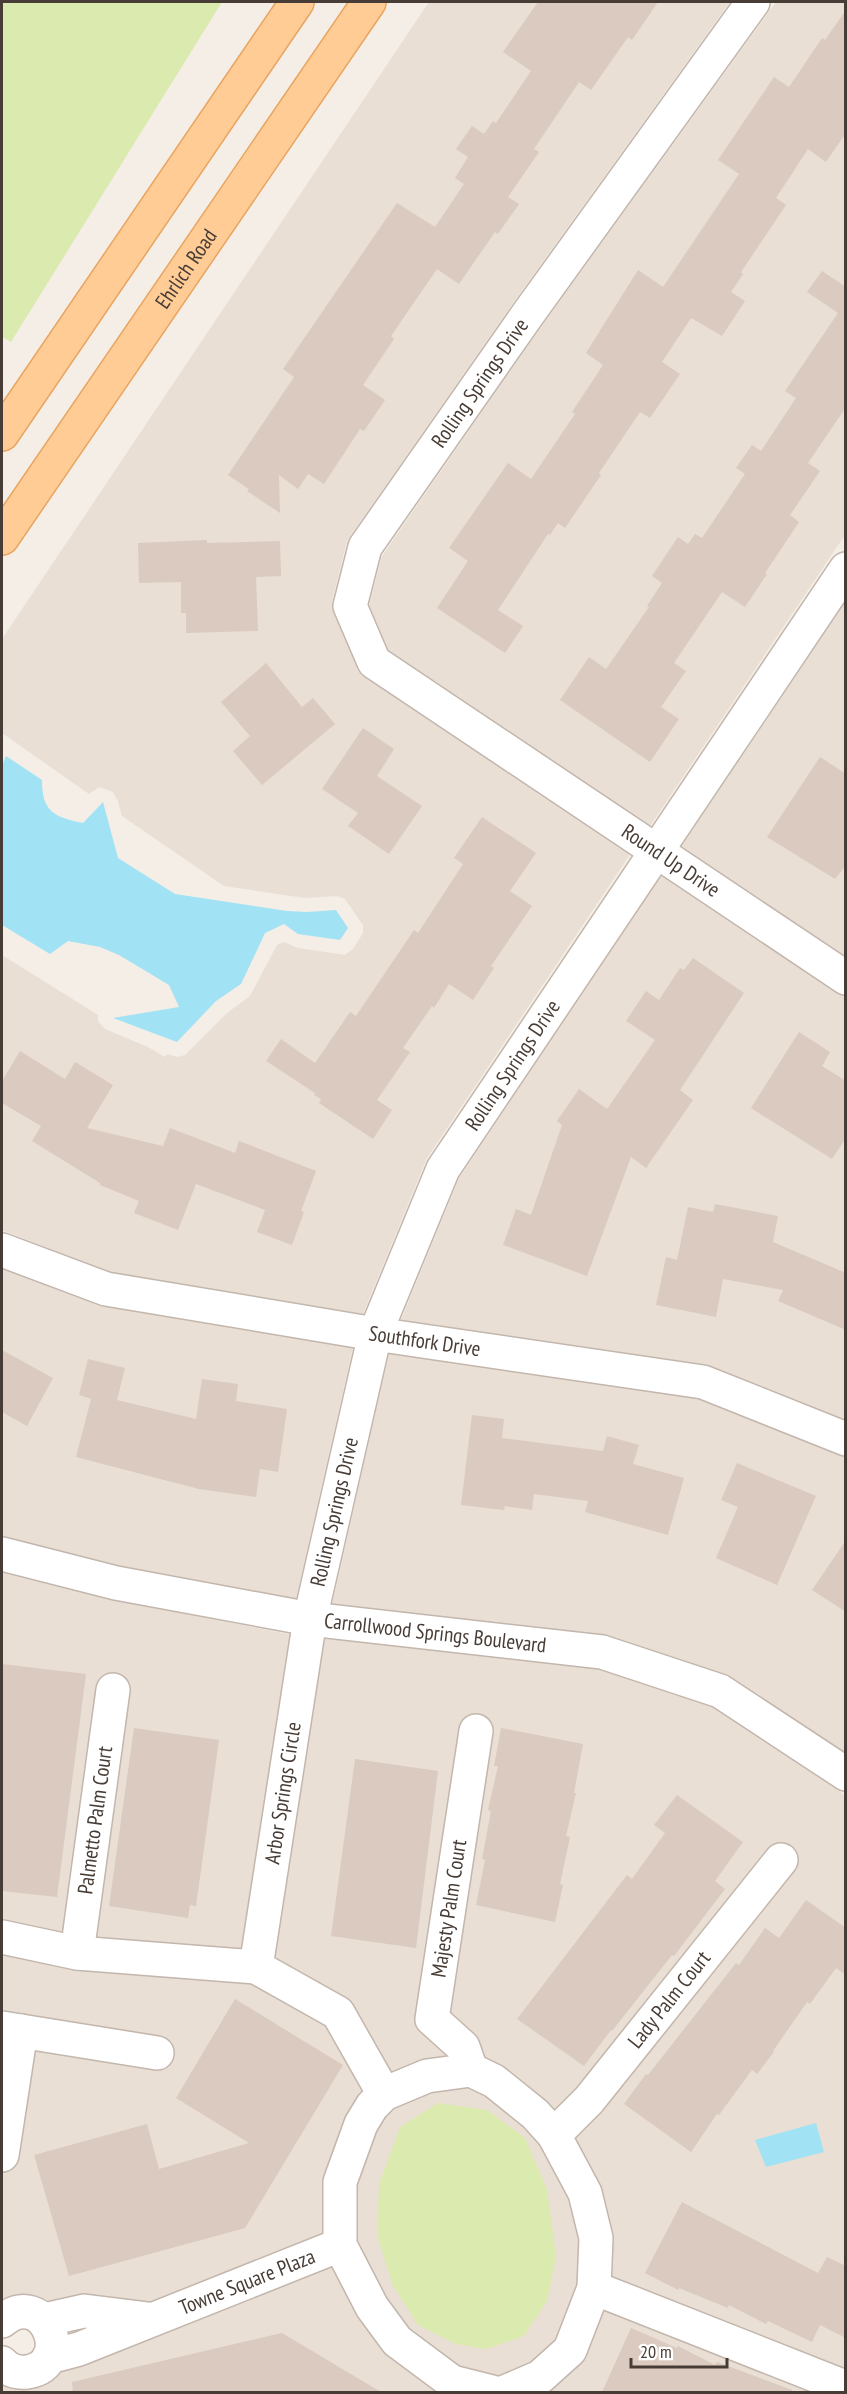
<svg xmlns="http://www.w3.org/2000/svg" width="847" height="2394" font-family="'PT Sans Narrow',sans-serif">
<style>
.residential{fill:#e9dfd5}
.green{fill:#dbeaae}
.water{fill:#a1e2f4}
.building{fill:#dacabf}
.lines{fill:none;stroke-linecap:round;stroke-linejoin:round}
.minor-casing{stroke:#c3b6ac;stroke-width:36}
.major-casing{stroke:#e9a560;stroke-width:36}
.minor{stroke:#fff;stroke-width:33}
.major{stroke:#ffcc95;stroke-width:33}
.labels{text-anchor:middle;stroke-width:6;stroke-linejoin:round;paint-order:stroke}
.street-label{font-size:21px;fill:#483d36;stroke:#fff}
</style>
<rect width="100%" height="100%" fill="#f4eee7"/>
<!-- residential -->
<path class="residential" d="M429 2H730L513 303 347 541 332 601 333 611 358 667 365 676 631 853 427 1158 363 1314 109 1272 2 1230V955L98 1015V1021L105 1029 148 1047 165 1057 167 1054 177 1057 185 1055 227 1013 250 996 277 945 284 942 298 948 345 955 353 949 363 933V925L345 899 337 896 305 898 224 886 122 816 118 801 113 792 99 787 89 794 2 733V639Z
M776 2H845V535L650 826 388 652 369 606 382 556 543 324Z
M845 602V958L681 847Z
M662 874 834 990 845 996V1422L703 1364 401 1320 459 1178Z
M2 1268 101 1305 353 1347 296 1599 119 1566 2 1537Z
M389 1353 700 1398 845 1457V1754L724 1674 602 1635 332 1605Z
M2 1571 114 1600 323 1641 324 1638 600 1669 714 1706 838 1789 846 1798 845 2392H2V2383L8 2387 30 2389 45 2385 53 2380 63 2369 69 2357 86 2365 100 2335 61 2316 53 2307 39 2298 23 2295 2 2299Z"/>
<!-- green -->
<path class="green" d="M2 2H222L11 342 2 337Z
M438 2103 487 2110 525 2138 547 2190 556 2256 547 2301 524 2336 486 2349 456 2344 418 2325 393 2286 377 2235 379 2184 400 2127Z"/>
<!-- water -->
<path class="water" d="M6 756 42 780C42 812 54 817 83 823L103 802 118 858 175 894 287 911 307 912 336 910 348 928 340 940 298 934 284 924 265 933 241 984 216 1001 177 1042 113 1018 179 1007 169 985 119 955 100 947 68 941 50 954 2 925V766Z
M816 2123 824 2152 766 2167 755 2140Z"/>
<!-- building -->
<path class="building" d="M538 2H658L632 40 628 37 591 90 579 82 534 149 539 152 508 197 519 204 498 234 495 232 459 284 437 269 391 336 394 339 363 385 385 400 364 431 360 429 324 484 308 474 298 489 279 475 280 513 247 491 249 489 228 475 294 377 283 369 397 203 435 227 464 184 455 178 468 157 456 149 472 126 484 134 493 121 496 123 531 71 503 52Z
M846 10V133L826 162 808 149 776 198 786 205 741 272 743 274 731 292 745 301 722 336 691 318 662 362 680 374 650 418 640 412 599 473 601 475 565 528 558 523 550 535 548 534 498 610 523 626 505 653 437 608 468 561 449 548 508 463 531 479 575 414 572 412 603 365 586 353 638 270 663 287 739 174 718 160 774 77 789 87 822 38 825 40Z
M822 271 846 287V407L808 463 820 471 790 515 799 522 765 573 767 574 745 607 722 592 674 663 686 671 661 707 679 719 650 762 560 700 589 657 606 669 649 607 647 606 662 583 652 576 678 537 688 544 695 534 702 538 745 474 736 468 752 445 761 451 796 398 785 391 838 313 807 292Z
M207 540V543L280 541 281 576 256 577 258 631 186 633V613H181V582L139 583 138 543Z
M266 663 302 707 313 698 335 724 262 785 233 751 250 736 221 702Z
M363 728 394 749 377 776 422 806 389 854 348 826 358 813 322 789Z
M820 757 846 774V865L835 879 767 837Z
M482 817 536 853 510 891 532 906 491 966 494 968 473 1000 449 984 434 1008 432 1006 403 1048 410 1052 377 1100 392 1110 373 1139 319 1103 321 1099 314 1095 315 1093 266 1061 281 1039 315 1063 350 1012 356 1016 414 930 418 933 463 864 454 858Z
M693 958 744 993 680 1090 693 1100 646 1168 631 1157 587 1276 503 1245 516 1209 531 1215 562 1125 557 1121 579 1089 607 1109 655 1040 626 1021 646 991 659 1000 680 968 684 970Z
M799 1032 830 1052 822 1066 846 1081V1138L832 1159 751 1108Z
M20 1051 65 1079 75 1062 113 1085 87 1128 163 1146 170 1128 235 1153 239 1141 316 1171 301 1211 304 1212 292 1245 257 1232 265 1210 196 1184 178 1230 134 1213 139 1201 100 1185V1183L32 1141 41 1126 2 1103V1081Z
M715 1204 778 1216 773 1242 846 1273V1330L778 1301 783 1290 723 1279 716 1317 656 1305 666 1257 677 1260 688 1207 713 1212Z
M2 1350 53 1378 27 1426 2 1412Z
M88 1359 125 1368 117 1400 196 1419 202 1379 238 1384 236 1401 287 1409 278 1472 260 1469 256 1497 199 1489 76 1457 91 1399 79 1395Z
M472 1415 504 1419 502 1438 603 1451 607 1436 639 1445 633 1464 684 1478 668 1535 585 1512 588 1501 534 1494 532 1510 505 1506 504 1510 461 1505Z
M737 1463 816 1496 777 1585 716 1558 738 1507 721 1500Z
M846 1540V1612L812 1590Z
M2 1664 86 1674 57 1897 2 1891Z
M134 1728 219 1740 196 1906 190 1905 188 1918 109 1906Z
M501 1728 583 1744 574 1793H576L566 1836 570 1837 560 1884 563 1885 555 1922 476 1905 485 1860 482 1859 491 1811 488 1810 498 1766H494Z
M355 1759 438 1771 416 1948 331 1936Z
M677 1795 743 1842 715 1881 725 1889 674 1956 672 1955 612 2031 611 2030 584 2066 517 2019 627 1875 632 1879 665 1833 654 1825Z
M806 1900 846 1928V1975L836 1968 810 2004 807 2002 773 2051 774 2052 757 2074 752 2070 719 2115 717 2114 691 2152 624 2104 646 2074 648 2075 736 1963 739 1965 765 1928 779 1938Z
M235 1999 343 2065 245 2228 69 2276 34 2155 147 2124 159 2169 249 2143 176 2098Z
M682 2202 818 2273 827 2257 846 2266V2338L820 2325 812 2342 768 2321 766 2324 729 2305 728 2308 679 2288 678 2290 645 2273Z
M631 2328 677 2348 678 2346 715 2365 717 2362 792 2390V2392H602Z
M282 2333 381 2392H73L72 2382Z"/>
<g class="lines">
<!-- minor casing -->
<g class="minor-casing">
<g id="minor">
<path id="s1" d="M753 2 528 314 365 547 350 606 374 662 846 978"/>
<path id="s2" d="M2 1250 106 1289 375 1334 703 1382 846 1439"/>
<path id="s3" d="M2 1554 116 1583 310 1619 602 1652 720 1691 846 1774"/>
<path d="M2 1937 77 1953 256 1967 338 2013 384 2094"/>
<path id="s4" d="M77 1953 113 1690"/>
<path id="s5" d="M256 1967 310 1619 375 1334 443 1169 846 569"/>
<path d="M2 2028 157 2053"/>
<path id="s6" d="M471 2070 463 2047 432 2019 476 1731"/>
<path id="s7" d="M554 2135 589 2100 781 1860"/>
<path d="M2 2155 21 2031"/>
<path d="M594 2288 840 2385"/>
<path d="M44 2320 84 2311 148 2319"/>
<path d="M2 2321C44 2285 77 2364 27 2372 17 2373 8 2370 2 2363"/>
<path id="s8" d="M49 2357 79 2349 340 2245"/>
<path d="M492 2392 452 2382 397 2341 372 2307 340 2245V2182L361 2124 372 2106 384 2094 427 2076 471 2070 494 2081 535 2114 554 2135 585 2193 596 2238 594 2288 570 2350 540 2377 505 2392"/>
</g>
</g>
<!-- major casing -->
<g class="major-casing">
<g id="major">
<path d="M2 434 297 2"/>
<path id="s9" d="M2 538 369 2"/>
</g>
</g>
<!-- minor -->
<use href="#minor" class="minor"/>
<!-- major -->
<use href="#major" class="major"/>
</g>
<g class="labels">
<!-- street labels -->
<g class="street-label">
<text dy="7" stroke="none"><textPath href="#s9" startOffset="326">Ehrlich Road</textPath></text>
<text transform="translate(480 383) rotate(-55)" y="7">Rolling Springs Drive</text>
<text dy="7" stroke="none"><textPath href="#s1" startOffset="1148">Round Up Drive</textPath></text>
<text dy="7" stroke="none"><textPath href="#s5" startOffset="948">Rolling Springs Drive</textPath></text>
<text dy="7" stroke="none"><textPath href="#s2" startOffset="434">Southfork Drive</textPath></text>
<text dy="7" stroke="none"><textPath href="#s5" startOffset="462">Rolling Springs Drive</textPath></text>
<text dy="7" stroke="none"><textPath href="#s3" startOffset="441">Carrollwood Springs Boulevard</textPath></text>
<text dy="7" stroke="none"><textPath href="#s5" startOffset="176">Arbor Springs Circle</textPath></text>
<text dy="7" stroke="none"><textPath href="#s4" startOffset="134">Palmetto Palm Court</textPath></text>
<text dy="7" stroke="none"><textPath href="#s6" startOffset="178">Majesty Palm Court</textPath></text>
<text dy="7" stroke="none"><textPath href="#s7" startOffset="178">Lady Palm Court</textPath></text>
<text dy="7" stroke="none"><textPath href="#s8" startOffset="212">Towne Square Plaza</textPath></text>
</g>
</g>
<!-- border -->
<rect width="847" height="2394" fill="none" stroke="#483d36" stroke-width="6"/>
<!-- scale -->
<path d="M631 2358v9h96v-9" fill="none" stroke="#483d36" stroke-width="3"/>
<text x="640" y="2358" font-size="18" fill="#483d36" stroke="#ffffff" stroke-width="4.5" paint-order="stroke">20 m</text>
</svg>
